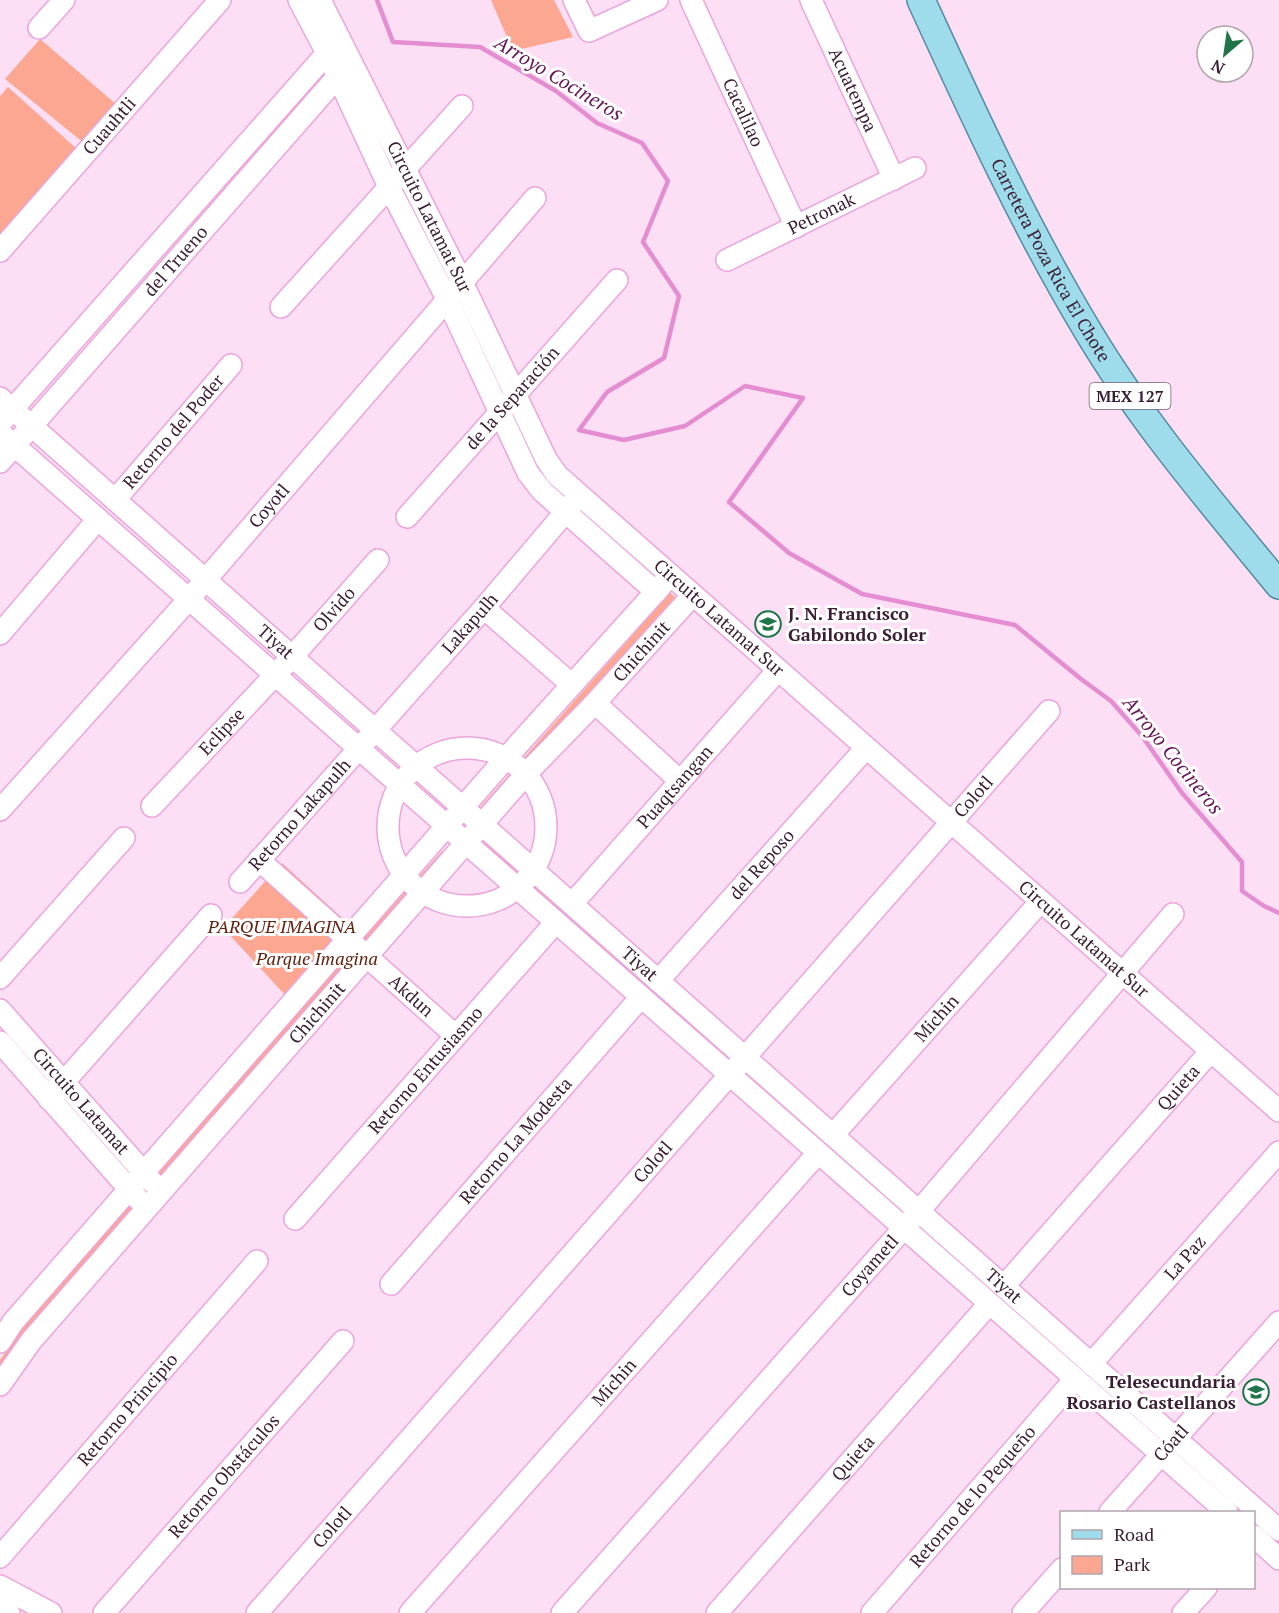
<svg xmlns="http://www.w3.org/2000/svg" width="1279" height="1613" font-family="'PT Serif',serif">
<style>
.green{fill:#fba791}
.lines{fill:none;stroke-linecap:round;stroke-linejoin:round}
.stream{stroke:#e58dd1;stroke-width:4.5}
.minor-casing{stroke:#eca4db;stroke-width:24}
.major-casing{stroke:#528ba2;stroke-width:30}
.minor{stroke:#fff;stroke-width:21}
.major{stroke:#9fdceb;stroke-width:27}
.labels{text-anchor:middle;stroke-width:6;stroke-linejoin:round;paint-order:stroke}
.shield{fill:#fff;stroke:#756271;stroke-width:1.5}
.shield-label{font-size:16px;font-weight:bold;fill:#3a1e34}
.street-label{font-size:18px;fill:#3a1e34;stroke:#fff}
.poi-label{font-size:18px;font-weight:bold;fill:#3a1e34;stroke:#fff;text-anchor:start}
.park-label{font-size:18px;font-style:italic;fill:#632110;stroke:#fff}
.water-label{font-size:20px;font-style:italic;fill:#651758;stroke:#fff}
</style>
<rect width="100%" height="100%" fill="#fddff5"/>
<!-- green -->
<path class="green" d="M491 0H554L573 37 513 51Z
M40 39 123 110 90 148 5 79Z
M8 87 79 151 0 238V96Z
M670 593 675 597 480 818 475 813Z
M490 843 731 1056 725 1062 484 850Z
M442 851 447 855 370 943 383 955 351 991 158 1182 153 1177 300 1011 223 928 282 863 364 938Z
M750 1074 904 1210 898 1217 744 1081Z
M130 1204 135 1209 0 1368V1360L20 1331Z"/>
<g class="lines">
<!-- stream -->
<path class="stream" d="M377 0 393 42 480 47 556 91 597 123 642 143 668 181 643 242 679 296 664 358 607 392 579 430 624 440 685 426 745 386 803 398 729 502 789 553 862 594 1015 625 1081 679 1111 701 1142 736 1182 793 1242 862V891L1264 906 1279 913"/>
<!-- minor casing -->
<g class="minor-casing">
<g id="minor">
<path d="M299 0 327 53 389 187 447 299 528 473 542 491 656 592"/>
<path id="s1" d="M320 0 462 282 546 459 557 475 1279 1111"/>
<path d="M574 0 589 31 657 0"/>
<path id="s2" d="M691 0 796 227"/>
<path id="s3" d="M811 0 894 179"/>
<path d="M39 28 64 0"/>
<path id="s4" d="M0 251 220 0"/>
<path id="s5" d="M727 260 915 168"/>
<path d="M281 307 462 106"/>
<path id="s6" d="M0 398 1279 1530"/>
<path d="M3 420 336 43"/>
<path d="M0 433 1227 1512"/>
<path id="s7" d="M0 462 346 67"/>
<path id="s8" d="M115 500 231 365"/>
<path id="s9" d="M407 517 617 280"/>
<path d="M484 608 571 684"/>
<path d="M0 634 98 519"/>
<path d="M595 703 680 781"/>
<circle cx="467" cy="827" r="79"/>
<path id="s10" d="M152 806 292 657 378 560"/>
<path id="s11" d="M0 810 189 599 535 198"/>
<path id="s12" d="M259 860 456 1036"/>
<path id="s13" d="M240 882 484 608 573 503"/>
<path id="s14" d="M572 904 778 670"/>
<path d="M0 978 124 838"/>
<path id="s15" d="M658 981 866 748"/>
<path id="s16" d="M0 1010 153 1183"/>
<path d="M0 1042 138 1199"/>
<path d="M49 1099 211 915"/>
<path id="s17" d="M833 1135 1041 901"/>
<path id="s18" d="M295 1219 556 922"/>
<path id="s19" d="M391 1284 641 997"/>
<path id="s20" d="M1004 1286 1211 1051"/>
<path d="M0 1342 13 1322 506 758 670 576"/>
<path id="s21" d="M1091 1364 1279 1152"/>
<path id="s22" d="M0 1385 31 1341 526 774 595 703 692 596"/>
<path id="s23" d="M1110 1512 1279 1322"/>
<path d="M1254 1536 1279 1559"/>
<path id="s24" d="M0 1557 257 1261"/>
<path d="M0 1586 51 1613"/>
<path d="M0 1608 9 1613"/>
<path id="s25" d="M104 1613 343 1341"/>
<path id="s26" d="M257 1613 1049 711"/>
<path id="s27" d="M410 1613 818 1153"/>
<path id="s28" d="M562 1613 919 1211 1173 914"/>
<path id="s29" d="M717 1613 989 1304"/>
<path id="s30" d="M872 1613 1075 1379"/>
<path d="M1023 1613 1062 1569"/>
<path d="M1183 1613 1206 1588"/>
</g>
</g>
<!-- major casing -->
<g class="major-casing">
<g id="major">
<path id="s31" d="M921 0C972 111 1023 223 1086 328 1141 421 1211 502 1279 585"/>
</g>
</g>
<!-- minor -->
<use href="#minor" class="minor"/>
<!-- major -->
<use href="#major" class="major"/>
</g>
<!-- icons -->
<defs>
<g id="school-ring" transform="scale(1.35)"><circle r="9.5" fill="#fff" stroke="#1f7548" stroke-width="1.5"/><path d="M0-5L7-2L0 1L-7-2ZM-4 1L0 2.5L4 1V4Q0 6-4 4Z" fill="#1f7548"/></g>
</defs>
<g fill-rule="evenodd">
<use href="#school-ring" x="768" y="624"/>
<use href="#school-ring" x="1256" y="1392"/>
</g>
<g class="labels">
<!-- shield labels -->
<rect class="shield" x="1089.5" y="383" width="81" height="26" rx="4.5"/>
<g class="shield-label">
<text x="1130" y="402">MEX 127</text>
</g>
<!-- street labels -->
<g class="street-label">
<text dy="6" stroke="none"><textPath href="#s3" startOffset="99">Acuatempa</textPath></text>
<text dy="6" stroke="none"><textPath href="#s2" startOffset="124">Cacalilao</textPath></text>
<text dy="6" stroke="none"><textPath href="#s4" startOffset="166">Cuauhtli</textPath></text>
<text dy="6" stroke="none"><textPath href="#s5" startOffset="105">Petronak</textPath></text>
<text dy="6" stroke="none"><textPath href="#s1" startOffset="243">Circuito Latamat Sur</textPath></text>
<text dy="6" stroke="none"><textPath href="#s31" startOffset="291">Carretera Poza Rica El Chote</textPath></text>
<text dy="6" stroke="none"><textPath href="#s7" startOffset="267">del Trueno</textPath></text>
<text dy="6" stroke="none"><textPath href="#s9" startOffset="159">de la Separación</textPath></text>
<text dy="6" stroke="none"><textPath href="#s8" startOffset="90">Retorno del Poder</textPath></text>
<text dy="6" stroke="none"><textPath href="#s11" startOffset="406">Coyotl</textPath></text>
<text dy="6" stroke="none"><textPath href="#s10" startOffset="268">Olvido</textPath></text>
<text dy="6" stroke="none"><textPath href="#s1" startOffset="747">Circuito Latamat Sur</textPath></text>
<text dy="6" stroke="none"><textPath href="#s13" startOffset="346">Lakapulh</textPath></text>
<text dy="6" stroke="none"><textPath href="#s6" startOffset="368">Tiyat</textPath></text>
<text dy="6" stroke="none"><textPath href="#s22" startOffset="975">Chichinit</textPath></text>
<text dy="6" stroke="none"><textPath href="#s10" startOffset="102">Eclipse</textPath></text>
<text dy="6" stroke="none"><textPath href="#s14" startOffset="156">Puaqtsangan</textPath></text>
<text dy="6" stroke="none"><textPath href="#s26" startOffset="1086">Colotl</textPath></text>
<text dy="6" stroke="none"><textPath href="#s13" startOffset="90">Retorno Lakapulh</textPath></text>
<text dy="6" stroke="none"><textPath href="#s15" startOffset="156">del Reposo</textPath></text>
<text dy="6" stroke="none"><textPath href="#s1" startOffset="1233">Circuito Latamat Sur</textPath></text>
<text dy="6" stroke="none"><textPath href="#s6" startOffset="854">Tiyat</textPath></text>
<text dy="6" stroke="none"><textPath href="#s12" startOffset="204">Akdun</textPath></text>
<text dy="6" stroke="none"><textPath href="#s22" startOffset="489">Chichinit</textPath></text>
<text dy="6" stroke="none"><textPath href="#s17" startOffset="156">Michin</textPath></text>
<text dy="6" stroke="none"><textPath href="#s18" startOffset="198">Retorno Entusiasmo</textPath></text>
<text dy="6" stroke="none"><textPath href="#s20" startOffset="264">Quieta</textPath></text>
<text dy="6" stroke="none"><textPath href="#s16" startOffset="122">Circuito Latamat</textPath></text>
<text dy="6" stroke="none"><textPath href="#s19" startOffset="190">Retorno La Modesta</textPath></text>
<text dy="6" stroke="none"><textPath href="#s26" startOffset="600">Colotl</textPath></text>
<text dy="6" stroke="none"><textPath href="#s21" startOffset="142">La Paz</textPath></text>
<text dy="6" stroke="none"><textPath href="#s28" startOffset="464">Coyametl</textPath></text>
<text dy="6" stroke="none"><textPath href="#s6" startOffset="1340">Tiyat</textPath></text>
<text dy="6" stroke="none"><textPath href="#s27" startOffset="308">Michin</textPath></text>
<text dy="6" stroke="none"><textPath href="#s24" startOffset="195">Retorno Principio</textPath></text>
<text dy="6" stroke="none"><textPath href="#s23" startOffset="92">Cóatl</textPath></text>
<text dy="6" stroke="none"><textPath href="#s29" startOffset="206">Quieta</textPath></text>
<text dy="6" stroke="none"><textPath href="#s25" startOffset="182">Retorno Obstáculos</textPath></text>
<text dy="6" stroke="none"><textPath href="#s30" startOffset="154">Retorno de lo Pequeño</textPath></text>
<text dy="6" stroke="none"><textPath href="#s26" startOffset="114">Colotl</textPath></text>
</g>
<!-- poi labels -->
<g class="poi-label">
<text x="788" y="620">J. N. Francisco<tspan x="788" dy="21">Gabilondo Soler</tspan></text>
<text x="1236" y="1388" text-anchor="end">Telesecundaria<tspan x="1236" dy="21">Rosario Castellanos</tspan></text>
</g>
<!-- park labels -->
<g class="park-label">
<text x="282" y="933">PARQUE IMAGINA</text>
<text x="317" y="965">Parque Imagina</text>
</g>
<!-- water labels -->
<g class="water-label">
<text transform="translate(559 78) rotate(31)" y="7">Arroyo Cocineros</text>
<text transform="translate(1173 755) rotate(51)" y="7">Arroyo Cocineros</text>
</g>
</g>
<!-- legend -->
<rect x="1060" y="1511" width="195" height="78" fill="#ffffff" stroke="#b0a5ae" stroke-width="1.5"/>
<rect x="1072" y="1530" width="30" height="9" fill="#9fdceb" stroke="#b0a5ae" stroke-width="1.5"/>
<text x="1114" y="1541" font-size="18" fill="#3a1e34">Road</text>
<rect x="1072" y="1556" width="30" height="18" fill="#fba791" stroke="#b0a5ae" stroke-width="1.5"/>
<text x="1114" y="1571" font-size="18" fill="#3a1e34">Park</text>
<!-- north arrow -->
<g transform="translate(1225 54) rotate(209)"><circle r="28" fill="#ffffff" stroke="#b0a5ae" stroke-width="1.5"/>
<path d="M0-4.5L10 22L0 15L-10 22Z" fill="#1f7548"/>
<text y="-9" font-size="16" font-weight="bold" text-anchor="middle" fill="#3a1e34">N</text>
</g>
</svg>
